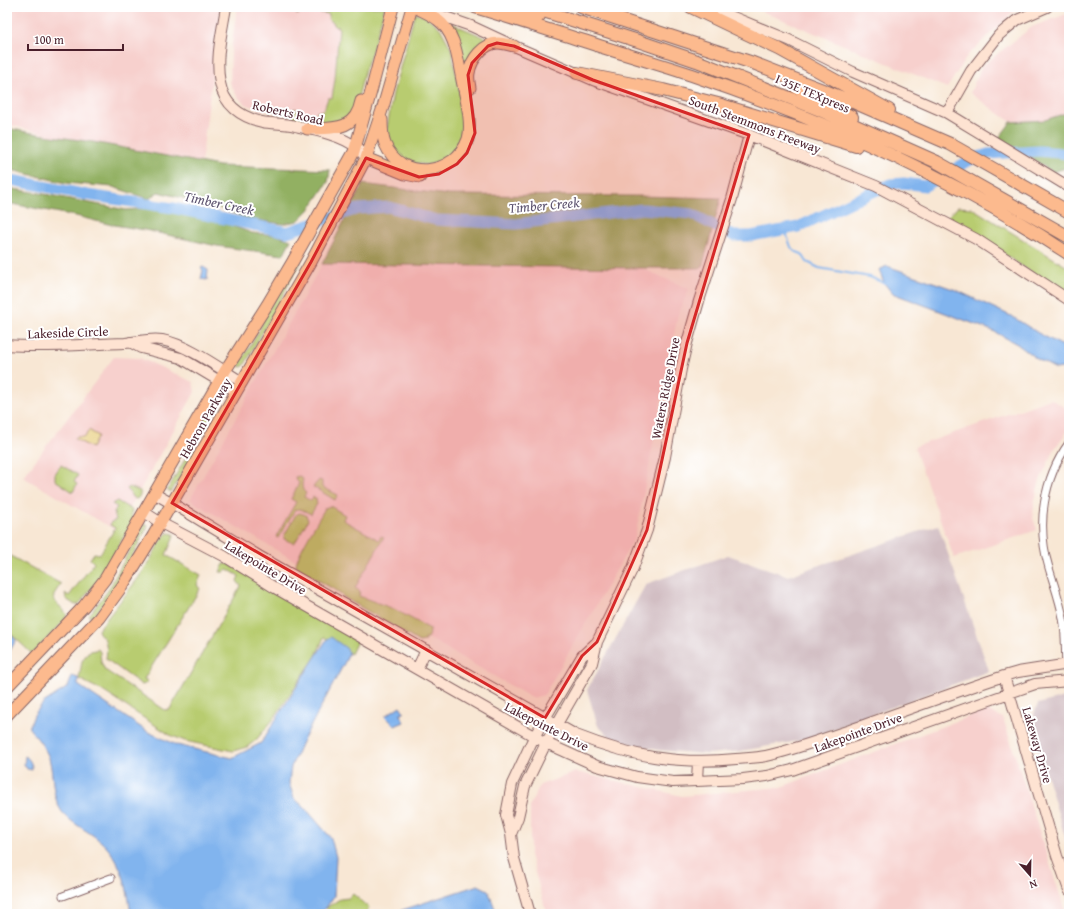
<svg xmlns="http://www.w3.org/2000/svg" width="1076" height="921" font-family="'Gentium Book Plus',serif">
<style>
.built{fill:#f7d0cd}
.industrial{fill:#d2bec3}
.green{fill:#b8cc70;stroke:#81764e}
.forest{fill:#92b062;stroke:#6e6846}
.sand{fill:#eeda9e;stroke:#9c7c64}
.water{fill:#81b4ee;stroke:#666a8c}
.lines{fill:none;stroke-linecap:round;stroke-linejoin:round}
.stream{stroke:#81b4ee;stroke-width:2}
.river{stroke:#81b4ee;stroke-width:11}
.street-casing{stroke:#876566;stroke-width:9}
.secondary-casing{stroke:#876566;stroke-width:12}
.primary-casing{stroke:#876566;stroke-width:13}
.highway-casing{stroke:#876566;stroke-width:14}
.street{stroke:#fff;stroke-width:7}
.secondary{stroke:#fee3d2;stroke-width:10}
.primary{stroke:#fcba8e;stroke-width:11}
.highway{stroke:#fcba8e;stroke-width:12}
.marked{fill:#d62828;fill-opacity:0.2;stroke:#d62828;stroke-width:3;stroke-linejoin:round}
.labels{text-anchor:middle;stroke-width:4;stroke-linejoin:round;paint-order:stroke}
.street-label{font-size:13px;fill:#4a1f2b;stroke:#fff}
.water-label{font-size:14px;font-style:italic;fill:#5d536f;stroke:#fff}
</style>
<rect width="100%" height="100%" fill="#fff"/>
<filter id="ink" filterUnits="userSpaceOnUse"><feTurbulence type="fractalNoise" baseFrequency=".025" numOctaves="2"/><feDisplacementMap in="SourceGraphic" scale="8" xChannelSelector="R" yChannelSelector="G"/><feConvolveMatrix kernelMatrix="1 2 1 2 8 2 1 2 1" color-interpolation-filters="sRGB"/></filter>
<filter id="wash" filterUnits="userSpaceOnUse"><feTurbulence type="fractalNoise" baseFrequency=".012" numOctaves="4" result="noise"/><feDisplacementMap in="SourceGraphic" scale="16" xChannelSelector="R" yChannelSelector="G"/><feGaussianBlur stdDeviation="0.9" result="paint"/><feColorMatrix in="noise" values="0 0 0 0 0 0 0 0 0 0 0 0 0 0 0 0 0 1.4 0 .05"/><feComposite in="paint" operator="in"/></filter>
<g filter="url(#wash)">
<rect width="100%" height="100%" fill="#f8e7d4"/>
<!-- built -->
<path class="built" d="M7 7H221L201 164 61 138 7 124Z
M237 7H273L339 15 333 100 324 117 260 110 245 104 237 96 230 83 231 51Z
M754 7H1023L1011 14 967 56 947 88 764 12Z
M1069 13V112L1045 120 1011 122 970 93 982 66 1032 27Z
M322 264 641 268 689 289 678 314 635 538 544 695 532 698 190 500Z
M114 357 139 358 154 364 193 382 195 392 117 531 23 477Z
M1051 399 1069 410V429L1055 448 1040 480 1034 503 1033 518 1037 530 954 558 914 447Z
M986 710 1003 718 1066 914H752L750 911 740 914H547L530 855V805L540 785 576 772 682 796 781 787Z"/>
<!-- industrial -->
<path class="industrial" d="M938 525 989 671 804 740 740 751 707 754 658 750 612 739 598 726 587 690 646 584 728 555 788 576Z
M1069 696V850L1038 747 1034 713 1038 704Z"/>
<!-- green -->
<path class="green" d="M293 7H385L373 48 365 70 356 105 351 115 339 121 325 123 294 117 291 115V112L293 109H297V113L317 115V112L324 110 328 98H332L335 79 339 27 334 26V23L328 19 329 14 298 9V15L293 11Z
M415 13 427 17 440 28 451 48 467 131 461 146 445 159 429 165 413 163 401 159 391 146 387 128 393 93Z
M448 24H453L491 40 467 73Z
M958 207 972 208 1069 268V298L948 216Z
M296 262H301L244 366 240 367 239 365 242 360 259 331 266 314Z
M218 394 222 396 204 428 190 460 171 492 168 491V489L189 452 203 421Z
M61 465 78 475 74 482 77 484 73 492 55 480V474Z
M299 476 303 479C302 484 301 490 306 493L304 497 311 501 313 497 316 498 317 504 311 514 300 509 295 510 278 538 276 537 296 502 291 499 299 483 295 479V477Z
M319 480 322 481V487L338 495 335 500 313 487Z
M129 487 140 491C141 495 139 498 136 499L132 497 127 488Z
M117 501 132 510 131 515 134 519 102 575 79 604 75 605 66 599 65 593 69 596 94 563 90 559 94 553 100 554 115 528 110 525 111 522 116 520 114 512 117 507 112 504Z
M330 506 345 515 343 520 379 540 381 536 384 537 355 588 360 591 359 596 394 609 430 629V632L427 638H424L425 641 419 642 383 620 345 598 335 590 296 567C294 558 320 518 325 508Z
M300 513 306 515 308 520 296 541 293 543 284 539V536L295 516 297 514Z
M144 524 148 526 133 554 120 582 97 612 93 616 89 617V615L107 592Z
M169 533 174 534 173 539 166 555 201 575 197 585 200 589 144 679 148 681 145 684 142 685 106 659C107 653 107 643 104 638 101 635 99 634 98 630L136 581 148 564 160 542 166 534Z
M7 554 61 584C46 604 57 599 67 615L64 621 32 654 7 630Z
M224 564H228L358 639 351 654 324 637 316 656 272 721 256 740 247 747 233 751 185 741 170 735 101 690 79 679 82 661 88 652 98 649 100 652 101 662 105 670 165 710 170 709 241 586 237 581 239 576 227 569 224 572H220Z
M353 894 369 908 366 914H332L326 908 340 899 349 898Z"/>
<!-- forest -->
<path class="forest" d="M1069 112V167L1053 172 999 138 1011 122 1045 120Z
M7 128 38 134 93 142 219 166 330 170 328 182 309 210 298 221 283 224 250 219 208 204 158 192 149 199 113 187 66 183 7 169Z
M363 184 449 195 638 196 721 198 702 268H641L322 264Z
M7 188 39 193 126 210 149 208 177 212 230 225 252 233 276 235 291 240 283 255 217 246 145 230 108 224 76 216 7 203Z"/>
<!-- sand -->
<path class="sand" d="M89 430 98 436 92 448 75 439 76 437H85Z"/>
<!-- water -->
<path class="water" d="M887 266 956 290 1013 317 1038 333 1069 349V367L1056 369 1037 359 1017 344 993 331 892 293 884 283 879 270Z
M203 267 208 270 207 280 201 279 203 270 201 268Z
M7 631 16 640 7 656Z
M331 637 346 648 349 652 346 660 302 742 291 767 289 783 294 798 306 809 331 838 336 857 334 896 326 908 319 914H131C127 886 122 859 99 840 87 830 72 824 62 812 51 796 54 776 49 758 45 747 36 737 29 728L34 715 43 703 68 687 72 676 78 678V685L148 732 177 745 232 758 261 743 316 656 327 639Z
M400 706 404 712 400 715 404 722 395 726 385 716Z
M25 756C29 758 33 765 32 770L27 769 24 764Z
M478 885 488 890 497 914H390Z"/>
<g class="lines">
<!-- stream -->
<path class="stream" d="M785 230 791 247 794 251 802 254 807 262 819 268 870 277 884 283"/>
<!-- river -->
<path class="river" d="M7 179 87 195 173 208 287 232 358 209 389 207 436 220 516 224 643 209 692 214 734 236H751L798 227 890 184 904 183 925 186 972 159 988 154 1040 151 1069 154"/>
</g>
</g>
<g filter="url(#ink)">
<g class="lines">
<!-- street casing -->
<g class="street-casing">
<path id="street" d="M1066 664C1065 649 1066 633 1063 618 1060 601 1054 585 1049 568 1036 525 1043 479 1069 443
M63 896 111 878"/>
</g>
<!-- secondary casing -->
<g class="secondary-casing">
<path id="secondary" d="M226 7C222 32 215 58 220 83 224 105 241 117 262 122 273 124 284 123 295 126 314 130 341 135 356 147 360 150 363 154 366 158
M703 7 733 17 789 40 853 72 947 113 1069 187
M428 11 471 26 514 46 593 80 749 135 876 186 976 239 1069 300
M947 113 971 71 999 35 1006 29 1017 20 1047 7
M130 342 141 348 181 358 236 391
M7 345C46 348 86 344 125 343 138 342 149 338 162 340 188 345 219 368 242 382
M155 494 180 508 259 556 576 735C629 756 678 765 736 759 746 758 756 758 766 756 794 750 822 739 850 730 901 712 952 693 1004 676L1018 672 1069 664
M144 512 161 523 224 556 275 588 546 743 597 766 637 777 673 782 743 779 767 776 792 770 1035 684 1069 681
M417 669 426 650
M1004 676 1057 856 1069 890
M697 781 698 761
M511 834 518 817 525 786 546 743 592 663 597 642 633 568 647 530 665 457 681 369 687 343 699 301 732 199 749 135
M530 914 514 858 511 834 506 815 512 784 534 737 582 656 597 642"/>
</g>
<!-- primary casing -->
<g class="primary-casing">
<path id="primary" d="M470 88C469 83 468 78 469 73 471 59 484 43 498 43 503 43 509 45 514 46
M382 120C382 128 382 136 385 144 401 182 455 176 468 139 473 122 464 92 461 75 457 55 455 33 438 20 432 15 424 12 417 8
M307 129C332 128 355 132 361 101
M366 158 405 174 420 177
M7 687 84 606 105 579 225 371 267 305 293 261 354 152 372 88 393 7
M7 715 99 618 123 585 153 536 311 262 366 158 383 107 412 7"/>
</g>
<!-- highway casing -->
<g class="highway-casing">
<path id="highway" d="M475 7C512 18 548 30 584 41 620 53 656 63 692 75 824 120 953 177 1069 254
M515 7 539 16
M531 7 638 41 697 61 820 110 937 162 1069 237
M581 7 753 63 851 101 950 144 1069 212
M691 7 779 49 889 110
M577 73 663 90 718 104 856 146
M796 87 852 117"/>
</g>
<!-- street -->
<use href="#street" class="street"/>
<!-- secondary -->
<use href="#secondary" class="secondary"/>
<!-- primary -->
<use href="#primary" class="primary"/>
<!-- highway -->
<use href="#highway" class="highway"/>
</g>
</g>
<!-- marked area -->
<path class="marked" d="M497 43 514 46 593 80 749 135 687 343 647 530 597 642 582 656 545 718 172 503 311 262 366 158 419 177 439 174 457 164 467 153 475 133 468 75 472 63 488 46Z"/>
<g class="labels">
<!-- street labels -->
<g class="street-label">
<text transform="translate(813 93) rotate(23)" y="5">I 35E TEXpress</text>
<text transform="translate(288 112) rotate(13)" y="5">Roberts Road</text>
<text transform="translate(755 124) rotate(21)" y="5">South Stemmons Freeway</text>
<text transform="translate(68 332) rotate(-2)" y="5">Lakeside Circle</text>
<text transform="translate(665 388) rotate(-79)" y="5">Waters Ridge Drive</text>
<text transform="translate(205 418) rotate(-60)" y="5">Hebron Parkway</text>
<text transform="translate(266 567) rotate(31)" y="5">Lakepointe Drive</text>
<text transform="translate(547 726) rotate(27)" y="5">Lakepointe Drive</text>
<text transform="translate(858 732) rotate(-20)" y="5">Lakepointe Drive</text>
<text transform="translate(1038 745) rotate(74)" y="5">Lakeway Drive</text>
</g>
<!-- water labels -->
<g class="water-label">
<text transform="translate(219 203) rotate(12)" y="5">Timber Creek</text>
<text transform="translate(544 205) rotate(-5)" y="5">Timber Creek</text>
</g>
</g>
<!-- margin -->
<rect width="1076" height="921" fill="none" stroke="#fff" stroke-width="24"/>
<!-- north arrow -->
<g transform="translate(1030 875) rotate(160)" stroke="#ffffff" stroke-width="3" paint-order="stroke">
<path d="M0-3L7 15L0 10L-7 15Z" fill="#4a1f2b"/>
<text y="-6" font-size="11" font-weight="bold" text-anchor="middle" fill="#4a1f2b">N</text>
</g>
<!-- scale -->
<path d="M28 44v6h95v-6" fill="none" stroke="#4a1f2b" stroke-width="2"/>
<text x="34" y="44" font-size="12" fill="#4a1f2b" stroke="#ffffff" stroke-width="3" paint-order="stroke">100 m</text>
</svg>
